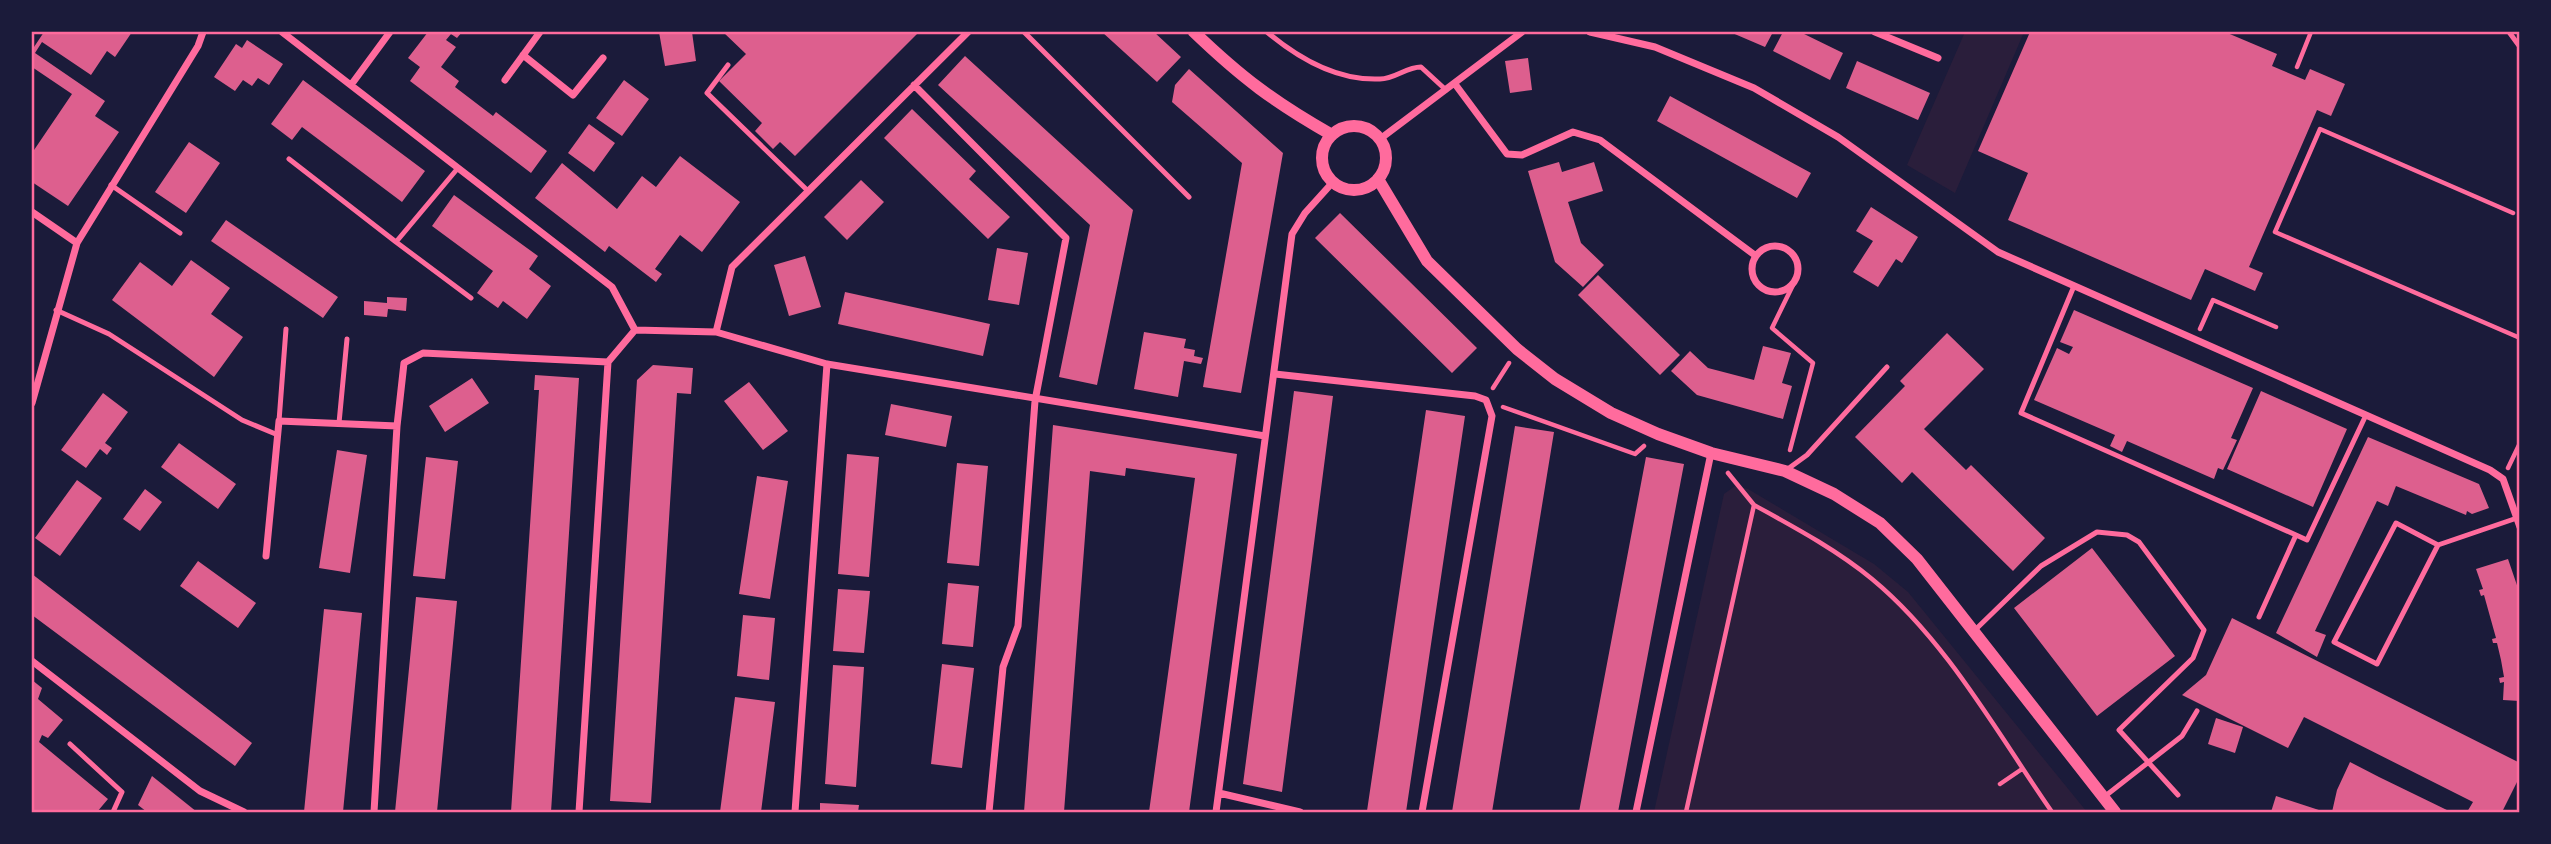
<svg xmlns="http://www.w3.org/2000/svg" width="2551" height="844" font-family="Inter,sans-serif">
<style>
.green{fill:#2a1e3b}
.building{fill:#dd5f8e}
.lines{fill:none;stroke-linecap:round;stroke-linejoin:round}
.path{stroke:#ff6b9d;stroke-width:4.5}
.service{stroke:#ff6b9d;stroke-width:5}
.minor{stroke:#ff6b9d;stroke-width:7}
.tertiary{stroke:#ff6b9d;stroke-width:12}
.neatline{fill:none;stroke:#ff6b9d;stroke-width:2.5}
</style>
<rect width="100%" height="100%" fill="#1b1b3a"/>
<!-- green -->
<path class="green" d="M1965 32H2024L1955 193 1907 165Z
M1735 486 1748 489 1874 564 1908 592 2087 812H1654L1724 494Z"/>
<!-- building -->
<path class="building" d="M44 32H132L115 57 107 51 91 75 42 42 35 53 105 101 95 116 119 132 68 206 32 182V153L72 94 32 67V50Z
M428 32H462L457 38 451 34 446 40 456 47 441 67 459 81 455 87 493 116 496 112 547 151 531 173 410 81 420 67 408 58Z
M659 32H692L696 61 665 66Z
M723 32H919L795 156 780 142 773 149 755 131 762 123 719 81 746 54Z
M1102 32H1154L1181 57 1157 82Z
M1730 32H1773L1765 47Z
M1783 32H1800L1843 53 1830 80 1773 51Z
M2030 32H2225L2277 54 2272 66 2305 80 2310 69 2345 84 2331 116 2317 110 2249 267 2263 273 2255 291 2205 269 2191 300 2008 220 2028 173 1978 151Z
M247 40 283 64 269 85 258 78 252 86 243 80 235 91 214 77 236 44 242 48Z
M965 56 1133 210 1097 385 1059 377 1090 225 938 85Z
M1528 58 1532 90 1510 93 1505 61Z
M1857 61 1930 93 1918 120 1846 88Z
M1189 69 1283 153 1241 393 1203 387 1242 163 1172 102 1175 85Z
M303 80 425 171 402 202 302 127 292 140 271 124Z
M624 80 649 99 622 136 596 118Z
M1670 96 1811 173 1797 198 1657 121Z
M912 109 976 171 969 179 1010 217 988 239 884 138Z
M589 124 615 143 594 172 568 153Z
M189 142 220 163 186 213 155 192Z
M680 156 740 202 702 252 680 235 655 269 662 274 656 282 609 246 605 252 535 198 562 163 617 209 642 176 656 187Z
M1559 162 1562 172 1594 162 1603 191 1568 202 1581 243 1604 265 1583 287 1555 262 1528 171Z
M861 180 884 202 847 240 824 217Z
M454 195 538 256 529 269 551 286 527 319 503 301 498 308 477 293 493 271 432 226Z
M1871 207 1918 237 1902 263 1896 259 1878 287 1853 272 1873 241 1856 231Z
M1340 213 1477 348 1452 373 1315 238Z
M226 220 338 297 323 318 211 241Z
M997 248 1028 253 1019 305 988 300Z
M805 256 821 307 789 316 774 265Z
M191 260 230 288 211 314 243 337 214 377 112 300 140 262 172 286Z
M1598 275 1680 355 1660 375 1578 295Z
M845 292 990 324 983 356 838 324Z
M387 297 407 298 406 311 388 309 387 317 364 315V301L387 303Z
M2074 310 2253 388 2231 438 2237 440 2223 470 2218 468 2214 479 2127 441 2122 452 2110 446 2115 435 2034 400 2057 348 2069 354 2073 347 2060 342Z
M1144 332 1186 339 1184 348 1195 350 1194 356 1203 358 1201 364 1184 361 1178 397 1134 389Z
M1947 333 1984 369 1924 429 1966 470 1971 465 2045 538 2013 571 1912 472 1902 483 1855 437 1905 386 1900 381Z
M1763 346 1791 353 1782 383 1792 386 1783 419 1697 395 1671 371 1690 351 1708 368 1754 380Z
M653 365 693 368 691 394 677 393 651 803 610 801 637 380Z
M535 375 579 378 551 812H511L539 390H534Z
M472 378 489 403 445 432 429 406Z
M749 382 788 431 763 450 724 401Z
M1294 391 1333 396 1282 792 1243 784Z
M2261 391 2347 429 2313 507 2227 469Z
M103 393 128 412 105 443 112 448 107 455 100 449 86 468 61 450Z
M891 404 952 416 946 447 885 435Z
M1426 410 1465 416 1406 812H1377L1367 811Z
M1053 425 1237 454 1189 812H1149L1195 478 1126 468 1125 476 1090 471 1064 812H1024Z
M1515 426 1554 432 1492 812H1452Z
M2368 437 2479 484 2489 508 2472 514 2467 511 2466 515 2396 486 2388 506 2377 501 2315 631 2326 635 2317 657 2276 633Z
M179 443 236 484 218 509 161 467Z
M337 450 367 455 350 573 319 568Z
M847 454 879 457 869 577 838 574Z
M426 457 458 461 445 579 413 576Z
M1646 457 1684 464 1618 812H1579Z
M957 463 988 466 979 566 947 563Z
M757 476 788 481 770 599 739 594Z
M77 480 102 498 60 556 35 538Z
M145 489 162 502 140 531 123 519Z
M2092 548 2175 656 2097 716 2014 608Z
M2508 559 2520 594V701L2503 700 2504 682 2500 683 2499 678 2504 677 2501 660 2497 643H2493L2492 639 2496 638 2484 595 2481 596 2479 590 2483 589 2476 569Z
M198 561 256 603 238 628 180 586Z
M32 574 252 743 235 766 32 615Z
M948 583 979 586 973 647 942 644Z
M838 589 870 591 864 653 833 651Z
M416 597 457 601 437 812H395Z
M324 609 362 613 343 812H304Z
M743 615 775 618 769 680 737 676Z
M2232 618 2520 763V776L2502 812H2467L2473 802 2304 717 2288 748 2182 695 2206 675Z
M942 664 974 668 962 768 931 764Z
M833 665 864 667 856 787 825 784Z
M32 680 42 688 38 699 63 720 48 738 42 735 39 742 108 799 97 812H32Z
M735 697 775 702 761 812H720Z
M2216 718 2243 727 2235 753 2208 744Z
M2350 762 2379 777 2451 812H2332L2337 790Z
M152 776 197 812H147L138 805Z
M2276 796 2325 812H2271Z
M820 803 859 805 858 812H820Z"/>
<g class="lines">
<!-- path -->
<path class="path" d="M2297 67 2311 32
M2513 213 2320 129 2275 232 2520 338
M2200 329 2213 300 2276 327
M1493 388 1509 363
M1503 407 1635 454 1644 446
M1790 450 1813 363 1772 328 1793 285
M2508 468 2520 443
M1728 473 1754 505
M2000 784 2022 769
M1686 812 1754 505C1794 527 1837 550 1872 579 1947 641 1997 733 2052 812"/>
<!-- service -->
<path class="service" d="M1024 32 1189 197
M1267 32C1298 58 1337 81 1380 79 1395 79 1406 67 1421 67L1446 90
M2509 32 2520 47
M728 65 707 93 808 191
M289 159 396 242
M458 168 396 242 471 298
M111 185 180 233
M2074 286 2021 413 2296 535 2307 540 2366 415
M56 310 109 334 242 420 278 435
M279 421 286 329
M339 423 347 339
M1785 471 1807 455 1887 367
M2396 523 2438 545 2377 664 2334 642Z
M2438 545 2517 518
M2259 617 2296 535
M1974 631 2041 566 2097 532 2127 535 2139 542 2204 630 2193 658 2119 730 2178 795
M70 744 122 792 113 812
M2104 797 2182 736 2197 711"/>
<!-- minor -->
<path class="minor" d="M282 32 612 287 635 330
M1590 32 1655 47 1754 88 1838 137 1998 252 2490 470 2503 479 2520 527
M1875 32 1938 58
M523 55 573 95 603 58
M505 80 540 32
M1455 84 1507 154 1522 155 1573 132 1600 140 1756 256
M351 85 390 32
M914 85 1066 238 1035 401 1018 626 1003 667 989 812
M1380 139 1522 32
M32 212 77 243
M1752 269a23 23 0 1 1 46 0a23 23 0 1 1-46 0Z
M635 330 716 332 827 364 1265 436
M716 332 732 267 968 32
M1275 374 1475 396 1486 400 1492 416 1422 812
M32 403 77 243 198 46 203 32
M266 556 279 421 397 426
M32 661 200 791 244 812
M1219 793 1300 812
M374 812 397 426 404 363 423 353 608 362
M579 812 608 362 635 330
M795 812 827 364
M1216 812 1292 234 1305 213 1333 182
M1636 812 1711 453"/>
<!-- tertiary -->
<path class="tertiary" d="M1194 32C1242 78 1274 102 1332 135
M1322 158a32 32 0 1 1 64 0a32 32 0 1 1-64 0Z
M1378 179 1427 261 1517 349 1555 379 1611 413 1658 434 1711 453 1785 471 1834 494 1880 523 1917 559 2115 812"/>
</g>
<!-- border -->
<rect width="2551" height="844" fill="none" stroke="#1b1b3a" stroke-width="66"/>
<rect x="33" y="33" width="2485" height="778" class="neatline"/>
</svg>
